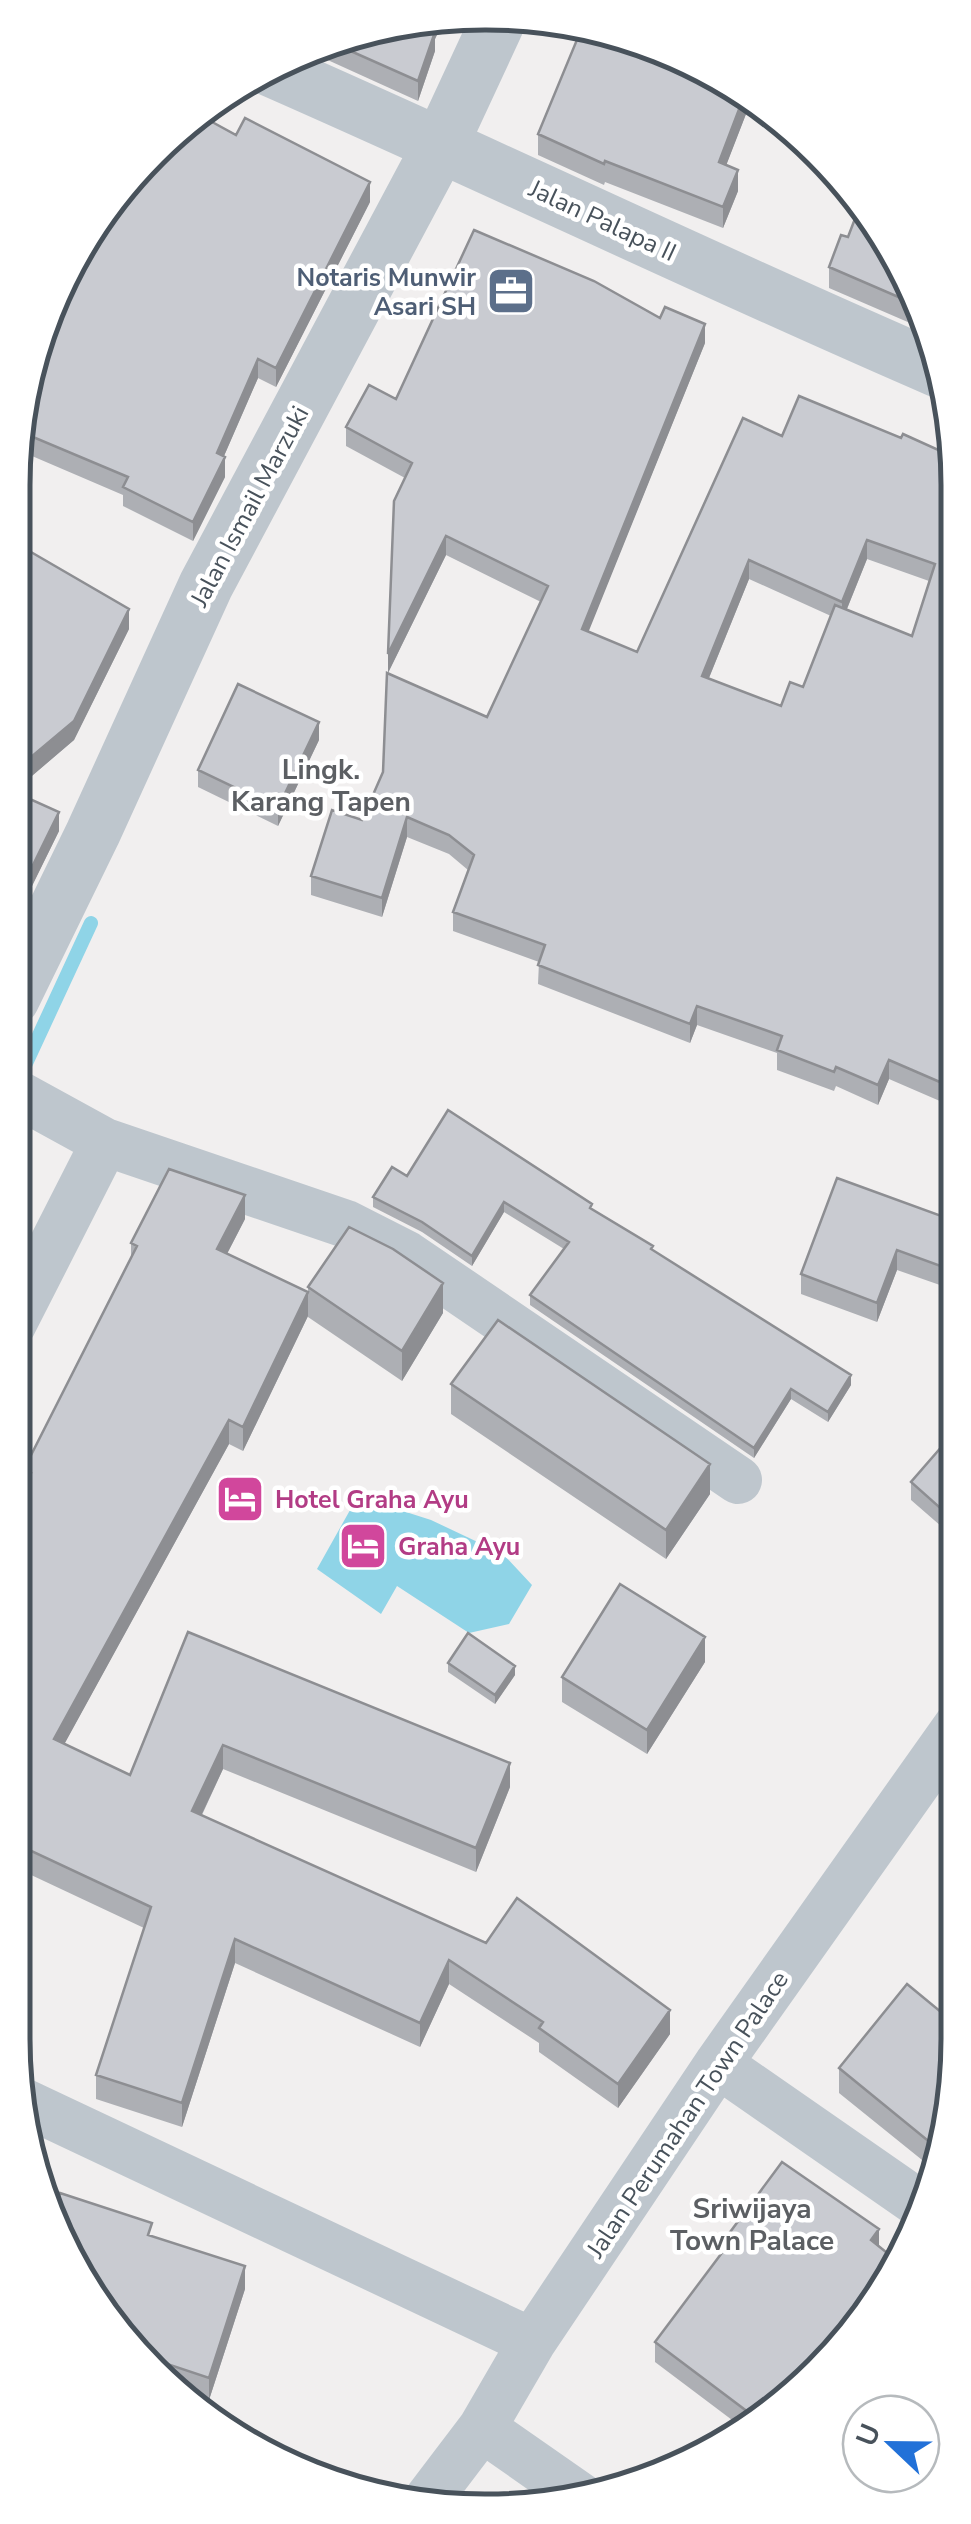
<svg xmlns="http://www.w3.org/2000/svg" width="971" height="2524" font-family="'Nunito Sans',sans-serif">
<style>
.water{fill:#8fd4e7}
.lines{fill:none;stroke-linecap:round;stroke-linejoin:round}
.stream{stroke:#8fd4e7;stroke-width:14}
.minor{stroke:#bec6cd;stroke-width:48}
.tertiary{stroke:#bec6cd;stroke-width:55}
.wall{fill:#adafb4;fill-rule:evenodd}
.shaded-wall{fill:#8d8e92}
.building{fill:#c9cbd1;stroke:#8d8e92;stroke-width:2.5;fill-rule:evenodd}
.labels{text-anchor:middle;stroke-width:9;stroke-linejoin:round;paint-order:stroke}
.street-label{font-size:25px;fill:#48525b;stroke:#fff}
.service-label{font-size:25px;font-weight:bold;fill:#4e5e75;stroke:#fff;text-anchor:end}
.hotel-label{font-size:25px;font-weight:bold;fill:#b23c85;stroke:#fff;text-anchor:start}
.neighbourhood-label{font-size:28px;font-weight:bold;fill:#5c5f63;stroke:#fff}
.rim{fill:none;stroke:#48525b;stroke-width:5}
</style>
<rect width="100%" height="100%" fill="#f1efef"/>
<!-- water -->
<path class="water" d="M354 1503 381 1504 431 1520 503 1554 532 1585 509 1624 469 1633 397 1586 381 1614 317 1569Z"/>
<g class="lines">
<!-- stream -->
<path class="stream" d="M15 1087 91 923"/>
<!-- minor -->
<path class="minor" d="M12 1091 105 1142
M12 1325 105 1142 346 1224 407 1255 738 1480
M718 2064 924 2207
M23 2102 532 2342
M482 2428 585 2500
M422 2507 482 2428 532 2342 718 2064 958 1725"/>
<!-- tertiary -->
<path class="tertiary" d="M268 68C492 166 713 273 938 370
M12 999 93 833 206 585 441 144 499 19"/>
</g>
<!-- wall -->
<path class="wall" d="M446 16 435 39V51L418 101 310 52Z
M749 93 753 96 726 165 738 191 723 228 605 182 604 185 538 155V134Z
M370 202 276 387 258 378 224 456 225 477 193 541 123 506V495L18 450 37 334Z
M848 237 910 277 919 305 916 304 910 323 829 288V267Z
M705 343 588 631 637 652 782 436 955 498 948 512 955 514 956 1108 889 1079 878 1105 836 1086 834 1091 777 1070V1053L697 1025 690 1043 538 984 539 962 453 931V912L468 870 449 854 407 837 382 917 311 895V876L362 820 487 717 541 602 446 555 388 673 405 478 346 446V427L396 399ZM867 559 929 581 912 636 847 609ZM749 579 831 616 803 687 781 706 709 678Z
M12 541 129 629 74 740 14 791 59 831 32 886 12 877Z
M319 740 278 826 198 787V770Z
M407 1176 592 1209 851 1385 828 1422 791 1399 754 1458 530 1305V1295L564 1249 504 1212 472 1266 422 1232 373 1207V1197Z
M956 1208 957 1291 897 1270 877 1322 801 1294V1274L952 1220Z
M245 1219 227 1254 308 1316 243 1451 229 1444 64 1744 130 1775 188 1632 510 1787 476 1872 223 1769 202 1815 670 2034 618 2108 539 2052V2043L449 1984 420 2047 235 1963 182 2127 96 2099V2075L144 1928 12 1866V1507L24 1486V1469L131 1258V1243Z
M308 1287 443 1313 402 1381 308 1317Z
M451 1384 710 1494 666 1559 451 1414Z
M957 1429V1540L911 1500V1482Z
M705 1662 647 1754 562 1702V1677Z
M448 1663 515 1675 495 1704 448 1672Z
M958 2026 932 2168 839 2093V2068Z
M152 2236 245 2289 209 2400 179 2390 130 2350Z
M722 2243 861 2326 748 2432 655 2362V2342L722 2253Z"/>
<!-- shaded-wall -->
<path class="shaded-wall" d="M446 16 435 39V51L418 101V81L430 30 436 18Z
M746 91 753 96 719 184V162Z
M738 170V191L723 228V207Z
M370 182V202L276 387V368Z
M914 290 916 304 910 323V302Z
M705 324V343L582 648V629Z
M258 359V378L217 472V453Z
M225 457V477L193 541V522Z
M954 479 955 498 941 528V509Z
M446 536V555L388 673V654Z
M867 540V559L842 621V602Z
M749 560V579L702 695V676Z
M129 609V629L74 740 12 793V773Z
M319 722V740L278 826V808Z
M59 812V831L32 886V867Z
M407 817V837L382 917V898Z
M697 1006V1025L690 1043V1024Z
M889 1060V1079L878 1105V1085Z
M245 1195V1219L217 1273V1249Z
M504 1202V1212L472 1266V1256Z
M897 1250V1270L877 1322V1303Z
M443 1283V1313L402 1381V1351Z
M308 1292V1316L243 1451V1427Z
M851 1375V1385L828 1422V1412Z
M791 1389V1399L754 1458V1448Z
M229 1420V1444L54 1763V1739Z
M710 1464V1494L666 1559V1530Z
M705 1637V1662L647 1754V1730Z
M515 1666V1675L495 1704V1695Z
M223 1745V1769L192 1835V1811Z
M510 1763V1787L476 1872V1848Z
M235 1939V1963L182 2127V2103Z
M449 1960V1984L420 2047V2023Z
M670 2010V2034L618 2108V2084Z
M944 2129 939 2160 932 2168V2144Z
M879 2229V2249L871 2240Z
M245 2266V2289L209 2400V2378Z"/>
<!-- building -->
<path class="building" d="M436 18 430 30 435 32 418 81 337 45Z
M581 30 637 37 746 91 719 162 738 170 723 207 605 161 604 164 538 134Z
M203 117 236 135 245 118 370 182 276 368 258 359 217 453 225 457 193 522 123 487 128 477 21 432 37 334 130 174Z
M861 203 910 277 914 290 910 302 829 267 841 235 848 237Z
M474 230 594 281 660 318 665 307 705 324 582 629 637 652 743 418 782 436 799 396 901 438 903 434 954 457V479L941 509 955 514 956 1089 889 1060 878 1085 836 1067 834 1072 777 1050 782 1036 697 1006 690 1024 538 965 545 945 453 912 474 855 449 835 407 817 382 898 311 876 332 810 362 820 383 772 387 673 487 717 548 586 446 536 388 654 394 501 412 463 346 427 369 385 396 399ZM867 540 935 564 912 636 835 605 803 687 790 682 781 706 702 676 749 560 842 602Z
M12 541 129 609 74 721 12 773Z
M238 684 319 722 278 808 198 770Z
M12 791 59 812 32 867 12 858Z
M448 1110 592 1204 590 1208 653 1246 651 1249 851 1375 828 1412 791 1389 754 1448 530 1295 569 1242 504 1202 472 1256 422 1222 373 1197 392 1167 407 1176Z
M169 1169 245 1195 217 1249 308 1292 243 1427 229 1420 54 1739 130 1775 188 1632 510 1763 476 1848 223 1745 192 1811 486 1943 517 1898 670 2010 618 2084 539 2028 543 2022 449 1960 420 2023 235 1939 182 2103 96 2075 151 1907 12 1842V1507L31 1473 24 1469 137 1246 131 1243Z
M837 1178 952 1220 956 1208 957 1272 897 1250 877 1303 801 1274Z
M349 1227 393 1249 443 1283 402 1351 308 1287Z
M498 1320 710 1464 666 1530 451 1384Z
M957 1429V1523L911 1482Z
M620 1584 705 1637 647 1730 562 1677Z
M468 1633 515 1666 495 1695 448 1663Z
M907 1984 958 2026V2038L944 2129 932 2144 839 2068Z
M782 2162 879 2229 871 2240 896 2260 861 2326 760 2421 655 2342 727 2246 722 2243Z
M60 2193 152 2223 148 2235 245 2266 209 2378 134 2353 130 2350 53 2217Z"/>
<!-- icons -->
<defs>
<g id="office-square" transform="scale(2.5)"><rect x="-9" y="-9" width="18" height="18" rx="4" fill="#5c6f8a" stroke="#fff"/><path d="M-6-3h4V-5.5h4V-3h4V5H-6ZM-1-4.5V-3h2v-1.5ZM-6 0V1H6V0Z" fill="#fff"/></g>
<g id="hotel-square" transform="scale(2.5)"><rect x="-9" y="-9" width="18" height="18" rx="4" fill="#d1479c" stroke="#fff"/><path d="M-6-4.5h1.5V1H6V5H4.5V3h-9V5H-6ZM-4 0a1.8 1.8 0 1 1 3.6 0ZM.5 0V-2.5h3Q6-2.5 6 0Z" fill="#fff"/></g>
</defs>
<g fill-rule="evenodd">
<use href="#office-square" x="511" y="291"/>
<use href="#hotel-square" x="240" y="1499"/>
<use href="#hotel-square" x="363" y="1546"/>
</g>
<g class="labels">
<!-- street labels -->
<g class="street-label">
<text transform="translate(603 220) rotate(25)" y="9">Jalan Palapa II</text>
<text transform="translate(249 506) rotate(-62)" y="9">Jalan Ismail Marzuki</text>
<text transform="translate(687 2114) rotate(-56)" y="9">Jalan Perumahan Town Palace</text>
</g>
<!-- service labels -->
<g class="service-label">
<text x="476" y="286">Notaris Munwir<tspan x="476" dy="29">Asari SH</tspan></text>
</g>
<!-- hotel labels -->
<g class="hotel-label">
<text x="275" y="1508">Hotel Graha Ayu</text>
<text x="398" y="1555">Graha Ayu</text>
</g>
<!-- neighbourhood labels -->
<g class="neighbourhood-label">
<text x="321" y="779">Lingk.<tspan x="321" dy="32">Karang Tapen</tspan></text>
<text x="752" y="2218">Sriwijaya<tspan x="752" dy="32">Town Palace</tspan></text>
</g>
</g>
<!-- crop -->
<path d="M0 0H971V2524H0ZM485 30H486A455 455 0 0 1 941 485V2039A455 455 0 0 1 486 2494H485A455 455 0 0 1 30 2039V485A455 455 0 0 1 485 30Z" fill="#fff" fill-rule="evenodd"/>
<path class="rim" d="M485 30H486A455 455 0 0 1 941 485V2039A455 455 0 0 1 486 2494H485A455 455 0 0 1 30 2039V485A455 455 0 0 1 485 30Z"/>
<!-- north arrow -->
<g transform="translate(891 2444) rotate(292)"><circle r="48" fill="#ffffff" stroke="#b6babd" stroke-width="2.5"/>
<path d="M0-8L18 38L0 25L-18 38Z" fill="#2271d8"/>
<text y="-15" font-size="28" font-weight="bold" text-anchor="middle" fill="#48525b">U</text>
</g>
</svg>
